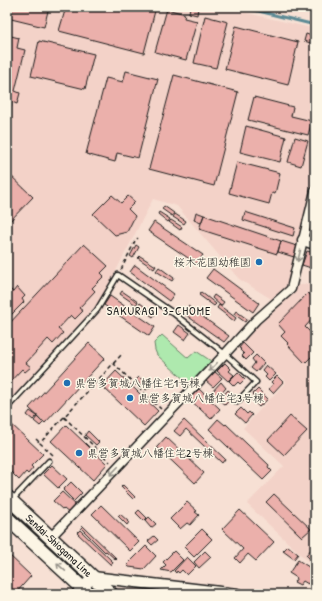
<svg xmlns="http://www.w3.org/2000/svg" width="322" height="601" font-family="'Patrick Hand','Klee One',sans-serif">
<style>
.built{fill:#f3d2c8}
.green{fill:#aee9ae;stroke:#658265}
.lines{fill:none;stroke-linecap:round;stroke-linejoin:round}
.stream{stroke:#5c8a95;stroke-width:3}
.building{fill:#ebb0ab;stroke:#1c1c1c}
.service-casing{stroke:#1c1c1c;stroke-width:7}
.minor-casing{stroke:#1c1c1c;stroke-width:11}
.tertiary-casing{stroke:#1c1c1c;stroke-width:13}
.primary-casing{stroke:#1c1c1c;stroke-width:16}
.path{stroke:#1c1c1c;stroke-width:1.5;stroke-dasharray:4 3;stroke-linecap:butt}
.service{stroke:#fcf5e5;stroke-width:4}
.minor{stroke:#fcf5e5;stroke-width:8}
.tertiary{stroke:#fcf5e5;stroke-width:10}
.primary{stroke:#fcf5e5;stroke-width:13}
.oneway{stroke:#97938b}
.poi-dot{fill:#1f6fb2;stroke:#fcf5e5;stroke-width:1.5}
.labels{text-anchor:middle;stroke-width:3;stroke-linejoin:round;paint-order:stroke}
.poi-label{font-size:11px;fill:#1c1c1c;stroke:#fcf5e5;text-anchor:start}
.street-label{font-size:11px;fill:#1c1c1c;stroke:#fcf5e5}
.neighbourhood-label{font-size:12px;letter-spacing:1px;fill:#1c1c1c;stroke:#fcf5e5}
</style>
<rect width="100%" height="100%" fill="#f7e0d4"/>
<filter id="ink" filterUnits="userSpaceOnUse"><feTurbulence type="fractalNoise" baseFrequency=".025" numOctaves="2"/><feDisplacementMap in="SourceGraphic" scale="8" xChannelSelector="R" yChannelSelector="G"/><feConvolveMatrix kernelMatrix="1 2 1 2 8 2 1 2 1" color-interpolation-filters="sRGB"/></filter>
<g filter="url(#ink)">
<!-- built -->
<path class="built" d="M7 7H222L315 29V174L298 245 287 285 273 300 239 279 177 206 153 199 105 292 97 305 7 403Z
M311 283 315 287V568L247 504 284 466 243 428 286 382 241 341 275 307 287 297 295 292 296 286Z"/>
<!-- green -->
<path class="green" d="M162 335 188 358 196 351 211 361 189 384 157 355 155 350 154 343Z"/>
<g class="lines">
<!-- stream -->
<path class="stream" d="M242 7 315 25"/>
</g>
<!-- building -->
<path class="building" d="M7 7H49L44 27 7 18Z
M66 7H156L144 53 59 31Z
M190 7 198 8 197 15 189 13Z
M167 9 185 14 184 18 197 21 186 60 155 52Z
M205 16 228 22 216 68 194 63Z
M236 26 298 42 288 85 225 69Z
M306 34 315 37 314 44 304 41Z
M7 35 19 38 17 48 25 50 15 91 20 93 17 104 12 102 8 119H7Z
M39 41 94 54 85 89 31 76Z
M126 71 158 79 138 158 117 153 115 162 86 154 106 78 123 82Z
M174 75 238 92 214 186 149 169Z
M254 97 293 107 291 116 312 121 308 135 248 120Z
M246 126 286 137 280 162 240 152Z
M295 137 308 141 301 166 288 162Z
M237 162 280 173 275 194 272 193 269 204 229 193Z
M7 172 33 197 7 224Z
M112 195 121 203 128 196 135 202 128 209 135 216 127 232 115 235 93 214Z
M164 206 174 213 172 216 162 209Z
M159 212 170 219 168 222 158 214Z
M196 212 204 215 201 223 194 220Z
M245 212 295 228 293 236 243 220Z
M175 214 186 221 184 224 173 217Z
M204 215 281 241 277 254 199 229Z
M171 220 182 227 180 230 169 222Z
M154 222 203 255 197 264 148 231Z
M281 241 297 246 294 257 278 252Z
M84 244 108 266 101 273 104 276 92 288 95 291 79 308 83 311 75 319 71 315 58 329 63 333 53 344 48 339 26 363 31 367 25 372 22 369 7 385V326Z
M136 245 139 247 133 258 130 256Z
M307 251 315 253V267L312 266 311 268 302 265Z
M140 256 156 266 154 269 138 258Z
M135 265 174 294 169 301 130 272Z
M159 267 174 278 172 281 156 271Z
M213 269 259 303 253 312 206 278Z
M7 286 13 292 17 287 25 296 22 299 24 302 7 319Z
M122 291 138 302 136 305 120 294Z
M201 292 216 304 214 306 199 295Z
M308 293 315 299V316L305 327 314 336 315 335V359L312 356 305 363 287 344 288 343 281 336 285 332 278 324Z
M214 295 224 302 221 306 212 298Z
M110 296 155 327 149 336 104 305Z
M140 303 155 314 153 317 138 306Z
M219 305 236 318 234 321 217 308Z
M188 306 229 336 224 342 183 313Z
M236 311 247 319 245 322 234 314Z
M179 325 190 333 185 340 174 332Z
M89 343 105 358 45 423 29 408Z
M243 343 253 353 246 360 242 356 244 354 240 350 241 349 239 348Z
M256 355 264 363 256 372 251 368 255 363 252 359Z
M225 363 231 369 229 371 234 375 228 381 217 371Z
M266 365 276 374 269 381 265 377 267 375 262 370Z
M116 371 158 411 144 426 102 386Z
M215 372 222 378 213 387 206 381Z
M238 372 245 379 240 384 238 382 234 386 229 381Z
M277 376 283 382 273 393 269 389 273 384 271 382Z
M139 377 150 387 146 390 136 380Z
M221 382 226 388 217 398 211 393Z
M199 389 220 409 211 419 189 399Z
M258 389 268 399 259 407 251 399 255 396 253 394Z
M228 390 234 395 225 405 219 400Z
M241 408 247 414 249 412 252 415 245 423 235 414Z
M30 411 37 416 33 420 27 415Z
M290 416 307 431 284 455 268 440Z
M37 417 43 423 40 426 34 421Z
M218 419 225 425 226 424 269 465 268 467 272 471 263 480 209 429Z
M184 420 225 459 222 463 186 429 180 436 174 431Z
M10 423 43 454 31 466 33 468 28 474 26 472 19 480 7 468V425Z
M66 425 107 464 93 480 51 441Z
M88 431 99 442 96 445 85 435Z
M166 437 204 473 195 483 157 447Z
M52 465 67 479 58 488 43 474Z
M71 482 82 493 74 501 63 490Z
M123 485 135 497 133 499 121 487Z
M62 492 77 506 70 514 64 509 63 510 53 501Z
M274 494 311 529 302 537 266 502Z
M187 502 197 511 195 512 199 515 190 525 187 523 180 529 170 519Z
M101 505 139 542 130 551 92 514Z
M139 510 147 518 144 521 136 513Z
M240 510 274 542 256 561 248 554 240 563 235 558 243 549 222 529Z
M120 514 129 522 127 525 118 516Z
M149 517 156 524 151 528 145 521Z
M83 526 117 559 116 560 106 551 105 552 81 528Z
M202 529 212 539 194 557 184 547Z
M80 530 113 562 111 565 77 533Z
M154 536 158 540 152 545 148 541Z
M315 545V564L306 555Z
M146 546 156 556 144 569 129 567 127 565Z
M288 546 298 554 294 559 283 551Z
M174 551 183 560 171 572 161 570 166 565 163 562Z
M205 551 211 557 199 568 194 562Z
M7 553 31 576 15 594H7Z
M187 557 196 566 187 575 182 570 179 573 177 571 176 573 174 571Z
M298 560 315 571V574L308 584 303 581 300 585 294 582 297 578 289 573Z"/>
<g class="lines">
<!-- service casing -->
<g class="service-casing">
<path id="service" d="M7 408 97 310 118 275 173 313 225 354 256 382 237 402
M13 499 49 461"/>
</g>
<!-- minor casing -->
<g class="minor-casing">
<path id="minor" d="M51 537 225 354 256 320 291 289 315 191"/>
</g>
<!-- tertiary casing -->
<g class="tertiary-casing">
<path id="tertiary" d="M303 240 315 244
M77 594 93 577 237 594"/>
</g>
<!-- primary casing -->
<g class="primary-casing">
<g id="primary">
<path id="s1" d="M7 497 111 594"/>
<path d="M7 518 89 594"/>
</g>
</g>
<!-- path -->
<path class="path" d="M121 270 135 241 138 238
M113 363 161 409
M64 417 110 462
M36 439 40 443
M53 455 40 443 123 353"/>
<!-- service -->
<use href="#service" class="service"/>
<!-- minor -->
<use href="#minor" class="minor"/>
<!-- tertiary -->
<use href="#tertiary" class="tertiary"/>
<!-- primary -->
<use href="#primary" class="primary"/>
</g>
<!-- one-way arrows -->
<defs><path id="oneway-shaft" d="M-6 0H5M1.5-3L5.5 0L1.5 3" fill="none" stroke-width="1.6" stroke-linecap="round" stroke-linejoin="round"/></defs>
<g class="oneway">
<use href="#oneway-shaft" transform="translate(299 256) rotate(104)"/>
<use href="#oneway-shaft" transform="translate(213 367) rotate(134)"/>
<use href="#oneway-shaft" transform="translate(114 471) rotate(134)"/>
<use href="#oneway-shaft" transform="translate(61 567) rotate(-137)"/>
</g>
</g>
<!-- markers -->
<g class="poi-dot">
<circle cx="259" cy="262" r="4"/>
<circle cx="67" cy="383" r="4"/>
<circle cx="130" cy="398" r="4"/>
<circle cx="79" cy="453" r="4"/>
</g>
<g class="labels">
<!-- poi labels -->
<g class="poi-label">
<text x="251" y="266" text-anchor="end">桜木花園幼稚園</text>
<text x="75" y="387">県営多賀城八幡住宅1号棟</text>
<text x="138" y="402">県営多賀城八幡住宅3号棟</text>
<text x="87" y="457">県営多賀城八幡住宅2号棟</text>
</g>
<!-- street labels -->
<g class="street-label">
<text dy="4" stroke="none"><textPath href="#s1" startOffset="71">Sendai-Shiogama Line</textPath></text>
</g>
<!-- neighbourhood labels -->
<g class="neighbourhood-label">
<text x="159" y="315">SAKURAGI 3-CHOME</text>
</g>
</g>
<!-- margin -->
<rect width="322" height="601" fill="none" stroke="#fcf5e5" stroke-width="24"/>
<rect x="12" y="12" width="298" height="577" fill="none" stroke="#1c1c1c" stroke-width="1.5" filter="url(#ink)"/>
</svg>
